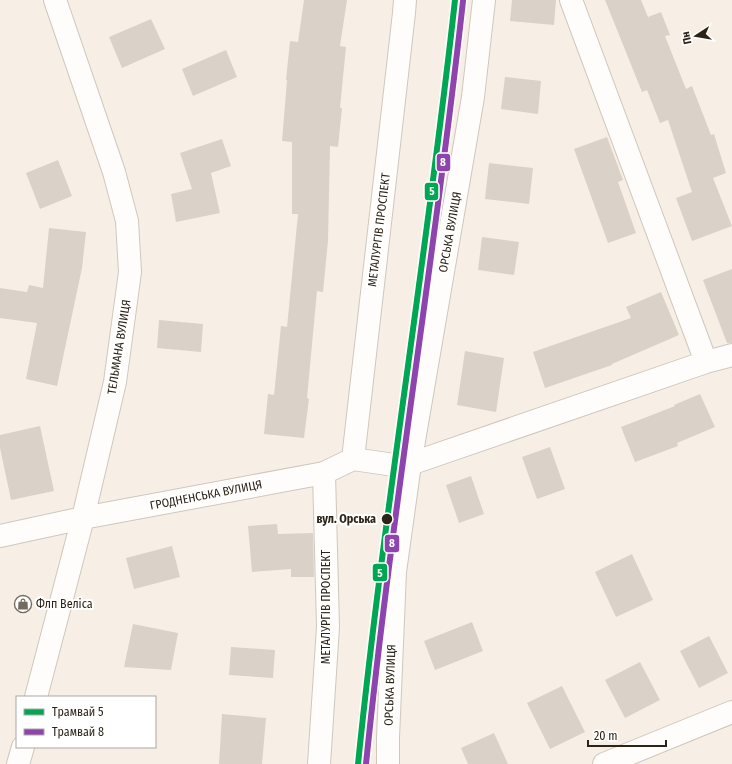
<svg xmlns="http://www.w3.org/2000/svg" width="732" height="764" font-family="'Fira Sans Condensed',sans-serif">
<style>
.building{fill:#dad2c8}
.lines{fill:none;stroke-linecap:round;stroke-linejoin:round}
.minor-casing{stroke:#cfc7bd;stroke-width:24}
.minor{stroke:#fefdfb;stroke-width:22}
.tram-1-casing{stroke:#fff;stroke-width:9}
.tram-2-casing{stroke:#fff;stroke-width:9}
.tram-1{stroke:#00a651;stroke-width:6}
.tram-2{stroke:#8e44ad;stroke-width:6}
.stop-dot{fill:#2d2418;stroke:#fff;stroke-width:1.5}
.labels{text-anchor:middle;stroke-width:4;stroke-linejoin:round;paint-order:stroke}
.street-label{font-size:12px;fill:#2d2418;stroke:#fff}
.stop-label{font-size:12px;font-weight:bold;fill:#2d2418;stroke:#fff;text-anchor:end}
.poi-label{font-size:12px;fill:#2d2418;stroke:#fff;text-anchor:start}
.line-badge{stroke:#fff;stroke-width:1.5}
.badge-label{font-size:11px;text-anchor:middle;font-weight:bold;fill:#fff}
</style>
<rect width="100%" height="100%" fill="#f7efe5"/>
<!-- building -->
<path class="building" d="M304 0H347L340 46 346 47 340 108H342L338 147 330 146 328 241 323 292 317 291 307 398 309 399 304 438 264 434 268 394 274 395 281 326 287 327 298 214H292V142L282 141 287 80H286L290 41 298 42Z
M512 0H556L554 25 510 21Z
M605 0H641L648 17 661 12 670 35 665 36 686 89 692 86 711 135 714 134 726 173 713 178 732 226 692 241 676 198 692 192 668 120 660 123 647 90 642 92Z
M151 19 165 49 122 68 109 37Z
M226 50 237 77 193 96 182 69Z
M505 77 541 81 538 114 501 109Z
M607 137 623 180 618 182 636 233 608 243 574 149Z
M222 139 231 166 211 173 220 213 176 222 171 194 192 189 180 153Z
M58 160 72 196 40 209 26 173Z
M489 163 533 168 529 204 485 199Z
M49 228 86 232 82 268 57 386 26 379 37 323 0 318V288L27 292 29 285 43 288Z
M482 237 519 242 514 275 478 270Z
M732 269V343H727L703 280Z
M661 292 679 335 612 364V365L545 388 533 352 631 318 626 307Z
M159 320 203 324 201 352 157 348Z
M465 351 504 358 496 412 457 405Z
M700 394 715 427 677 443 678 446 635 462 621 427 675 406 674 405Z
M40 426 54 491 11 500 0 448V435Z
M550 447 565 489 537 499 522 457Z
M471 476 484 514 459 523 446 485Z
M277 524 278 534 313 533 314 577H291V569L252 572 248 526Z
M172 546 180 577 134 589 126 558Z
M632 554 653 600 616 617 595 572Z
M472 622 483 651 435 670 424 641Z
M133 624 178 633 171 670 124 667Z
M709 636 728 673 699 688 680 651Z
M231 647 275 650 273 678 229 675Z
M640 662 660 700 625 718 605 680Z
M562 686 585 732 550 749 527 703Z
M222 714 266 718 262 764H219Z
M494 733 508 764H468L461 748Z"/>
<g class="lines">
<!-- minor casing -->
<g class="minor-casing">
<path id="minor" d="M571 0 706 362
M353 459 404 13 405 0
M0 536 83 518 324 473 353 459 394 465 410 464 706 362 732 355
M36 697 83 518 115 382 130 272 127 221 114 172 55 0
M18 764 23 747
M319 764 328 627 324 473
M388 764V738L395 572 410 464 473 97 484 0
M604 764 732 712"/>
</g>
<!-- minor -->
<use href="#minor" class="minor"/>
<!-- tram-1 casing -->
<g class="tram-1-casing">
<path id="tram-1" d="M358 764C384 509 427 255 455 0"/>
</g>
<!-- tram-2 casing -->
<g class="tram-2-casing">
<path id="tram-2" d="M366 764C392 509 435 256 463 1"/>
</g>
<!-- tram-1 -->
<use href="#tram-1" class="tram-1"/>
<!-- tram-2 -->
<use href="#tram-2" class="tram-2"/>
</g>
<!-- icons -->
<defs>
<g id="shop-ring" transform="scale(0.9)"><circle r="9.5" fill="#fff" stroke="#746b60" stroke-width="1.5"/><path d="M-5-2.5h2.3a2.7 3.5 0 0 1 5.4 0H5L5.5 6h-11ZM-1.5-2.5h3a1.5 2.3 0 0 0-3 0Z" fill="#746b60"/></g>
</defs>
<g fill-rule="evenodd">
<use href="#shop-ring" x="23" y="604"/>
</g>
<!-- markers -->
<circle class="stop-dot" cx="387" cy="519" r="6"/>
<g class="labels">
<!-- street labels -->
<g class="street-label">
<text transform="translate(379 230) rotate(-83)" y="4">МЕТАЛУРГІВ ПРОСПЕКТ</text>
<text transform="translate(450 232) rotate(-80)" y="4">ОРСЬКА ВУЛИЦЯ</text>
<text transform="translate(119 347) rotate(-81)" y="4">ТЕЛЬМАНА ВУЛИЦЯ</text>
<text transform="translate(206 495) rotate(-11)" y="4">ГРОДНЕНСЬКА ВУЛИЦЯ</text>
<text transform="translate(326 607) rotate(-90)" y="4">МЕТАЛУРГІВ ПРОСПЕКТ</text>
<text transform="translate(390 685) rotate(-88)" y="4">ОРСЬКА ВУЛИЦЯ</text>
</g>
<!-- stop labels -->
<g class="stop-label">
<text x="376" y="523">вул. Орська</text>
</g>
<!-- poi labels -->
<g class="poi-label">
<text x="36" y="608">Флп Веліса</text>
</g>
</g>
<g class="line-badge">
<rect x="436" y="153" width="15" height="19" rx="4" fill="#8e44ad"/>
<rect x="424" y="182" width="15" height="19" rx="4" fill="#00a651"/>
<rect x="384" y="534" width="16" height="19" rx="4" fill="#8e44ad"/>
<rect x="372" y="563" width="16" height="19" rx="4" fill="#00a651"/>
</g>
<g class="badge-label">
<text x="443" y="166">8</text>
<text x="432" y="195">5</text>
<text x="392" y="547">8</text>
<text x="380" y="577">5</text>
</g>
<!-- legend -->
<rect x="16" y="696" width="140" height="52" fill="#ffffff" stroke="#aba7a3"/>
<rect x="24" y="709" width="20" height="6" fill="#00a651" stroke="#aba7a3"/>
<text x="52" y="716" font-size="12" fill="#2d2418">Трамвай 5</text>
<rect x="24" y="729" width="20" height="6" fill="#8e44ad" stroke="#aba7a3"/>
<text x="52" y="736" font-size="12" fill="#2d2418">Трамвай 8</text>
<!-- north arrow -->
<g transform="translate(696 36) rotate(258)" stroke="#ffffff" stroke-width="3" paint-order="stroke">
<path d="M0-3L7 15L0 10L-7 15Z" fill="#2d2418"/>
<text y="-6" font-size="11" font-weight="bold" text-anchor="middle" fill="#2d2418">Пн</text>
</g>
<!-- scale -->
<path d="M588 740v6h78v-6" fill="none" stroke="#2d2418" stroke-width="2"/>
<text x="594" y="740" font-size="12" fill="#2d2418" stroke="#ffffff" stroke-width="3" paint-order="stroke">20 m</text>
</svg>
